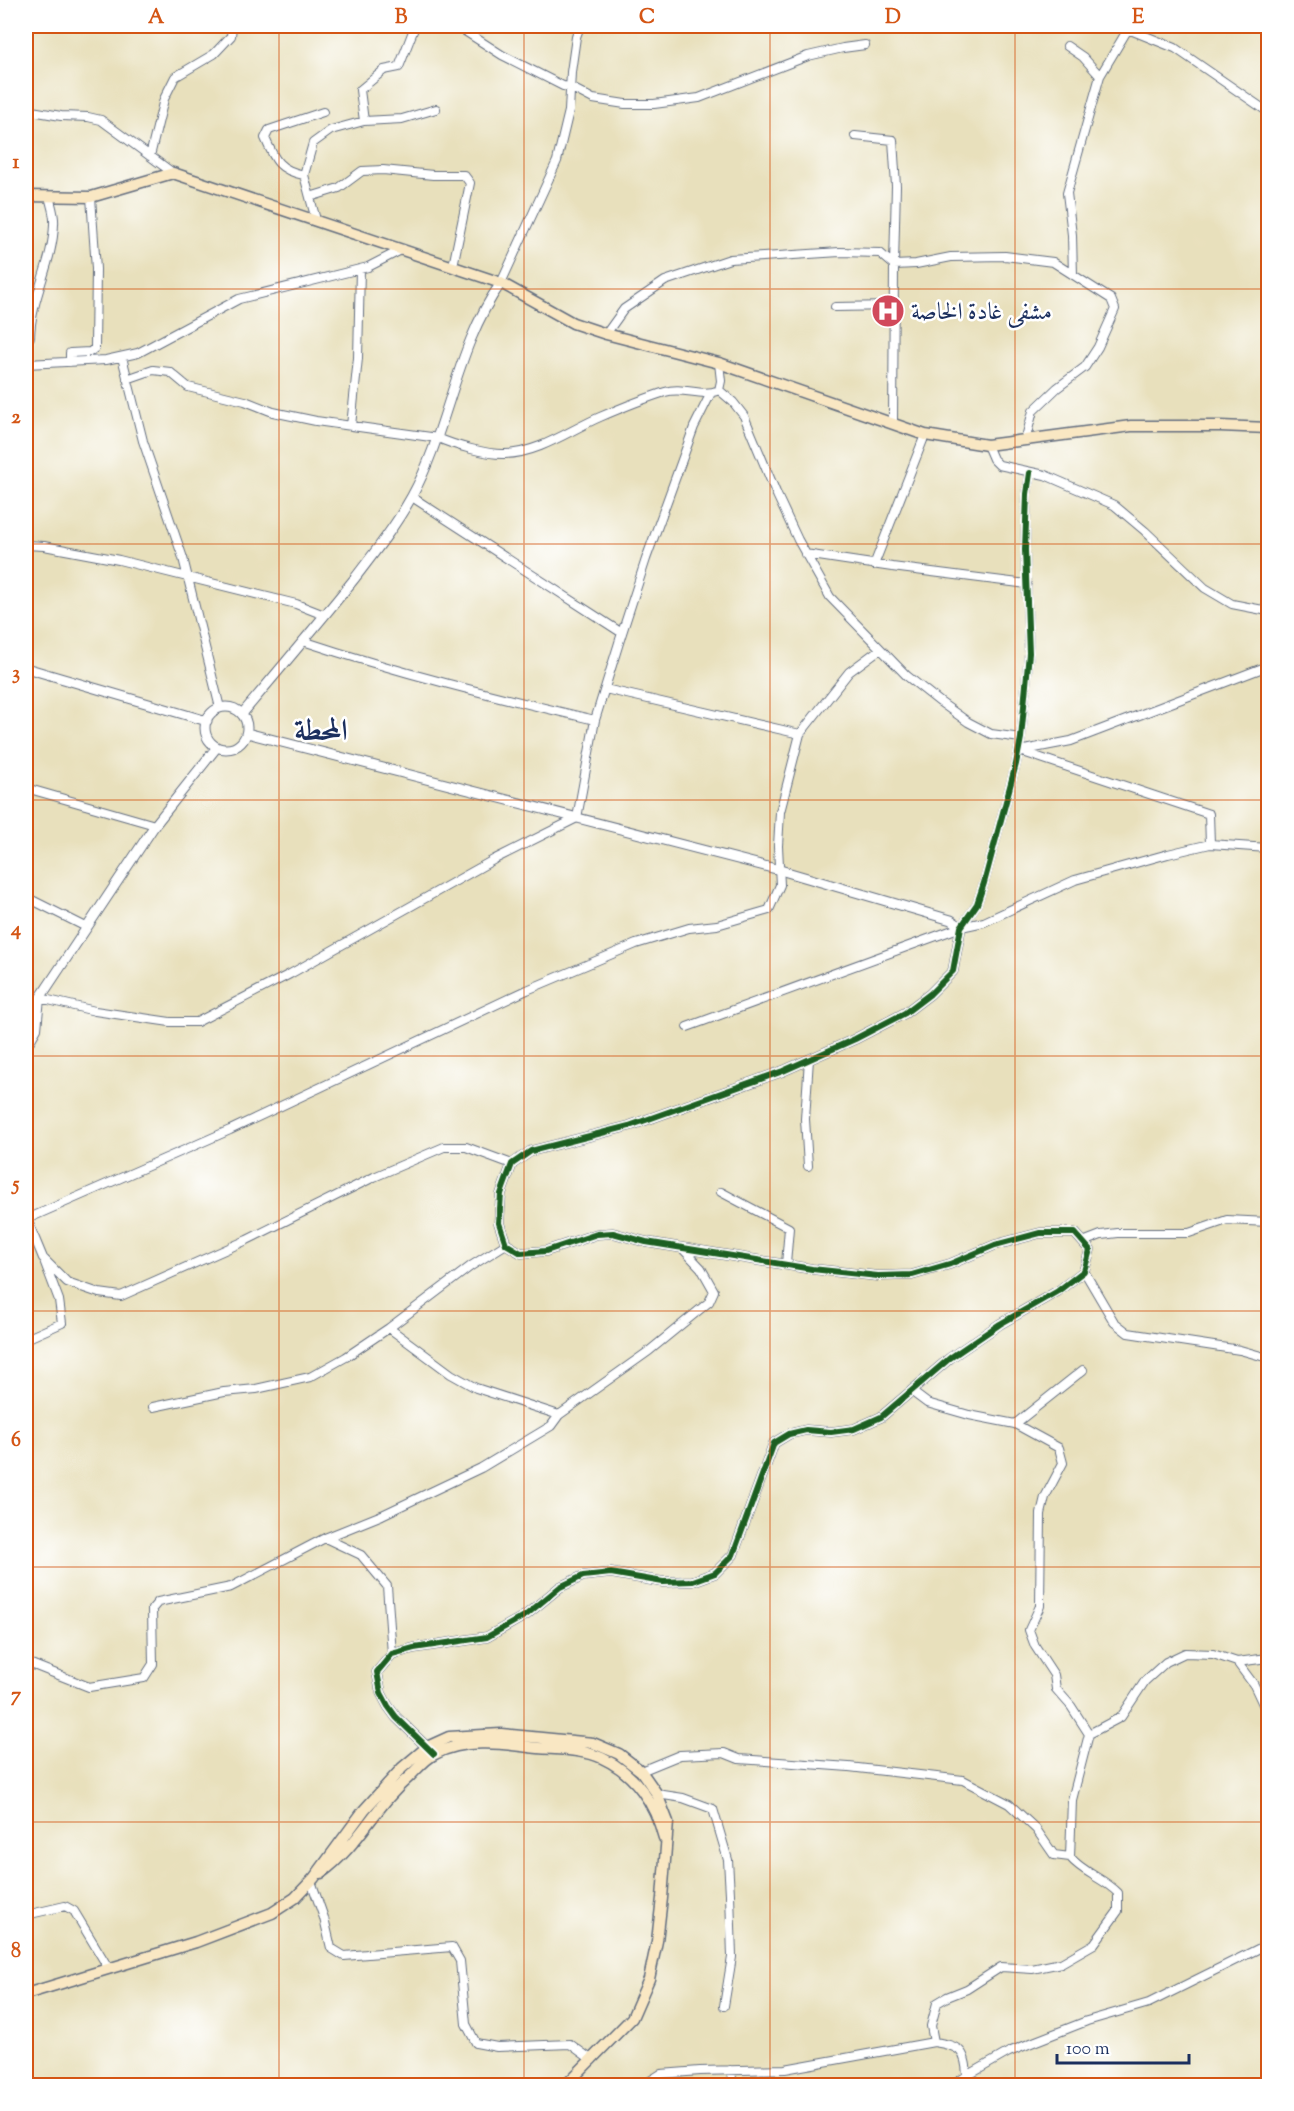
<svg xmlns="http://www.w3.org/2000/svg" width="1294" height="2111" font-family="'Sorts Mill Goudy',Amiri,serif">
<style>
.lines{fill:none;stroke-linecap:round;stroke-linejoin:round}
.minor-casing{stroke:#636d7f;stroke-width:10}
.tertiary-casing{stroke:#636d7f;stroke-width:11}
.secondary-casing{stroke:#636d7f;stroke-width:13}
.minor{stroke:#fff;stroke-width:8}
.tertiary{stroke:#fff;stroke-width:9}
.secondary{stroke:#f9e7c3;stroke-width:10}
.cycleway-casing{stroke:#fff;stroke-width:10}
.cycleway{stroke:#1b5e20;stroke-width:6}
.grid{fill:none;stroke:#d45514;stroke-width:1.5;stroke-opacity:0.55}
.labels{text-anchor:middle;stroke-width:5;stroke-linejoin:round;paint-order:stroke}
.poi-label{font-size:24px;fill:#1b2f5e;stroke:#fff;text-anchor:start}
.district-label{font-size:30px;font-weight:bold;fill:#1b2f5e;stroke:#fff}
.neatline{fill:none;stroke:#d45514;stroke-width:2}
.grid-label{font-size:20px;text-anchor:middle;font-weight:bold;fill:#d45514}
</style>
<rect width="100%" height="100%" fill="#fff"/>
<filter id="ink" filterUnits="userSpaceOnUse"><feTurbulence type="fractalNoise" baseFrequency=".0167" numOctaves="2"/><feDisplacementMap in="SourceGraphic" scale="12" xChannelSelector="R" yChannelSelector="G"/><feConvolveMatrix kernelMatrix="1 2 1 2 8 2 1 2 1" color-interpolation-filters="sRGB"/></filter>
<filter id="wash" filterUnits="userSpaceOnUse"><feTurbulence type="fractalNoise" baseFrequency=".008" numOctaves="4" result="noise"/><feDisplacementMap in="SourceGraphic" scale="24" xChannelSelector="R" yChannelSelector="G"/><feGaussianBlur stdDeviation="1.35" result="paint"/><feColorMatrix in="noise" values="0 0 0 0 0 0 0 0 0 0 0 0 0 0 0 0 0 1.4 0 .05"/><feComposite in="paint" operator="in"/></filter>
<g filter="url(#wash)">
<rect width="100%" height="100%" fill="#e8e0bc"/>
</g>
<g filter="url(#ink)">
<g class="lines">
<!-- minor casing -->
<g class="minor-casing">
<path id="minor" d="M457 26 502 55 563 86 570 87 593 99 625 104H654L699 98 808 56 843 48 865 45
M1128 29 1175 48 1268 112
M1067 46 1083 57 1100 76
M26 110 61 116 88 117 101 120 173 173
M364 121 360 90 384 70 399 67 415 26
M855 136 893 140 896 186 894 265 916 264 951 257 1005 256 1053 262 1111 299 1115 309 1098 347 1085 367 1057 388 1033 411 1025 441
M150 156 164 99 175 77 214 54 231 36 232 26
M304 175 313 143 331 130 364 121 402 119 436 109
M310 197 339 188 362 171 383 170 433 175H464L470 183 453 266
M316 220 304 175C279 170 275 161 265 138L269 130 323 112
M1073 275 1072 235 1067 193 1100 76 1128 29 1119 26
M501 283 557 161 569 111 571 72 576 37 580 26
M835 307 893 306
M606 334 624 309 665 281 730 259 840 252 880 253 894 265 893 423
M26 339 30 337C31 297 53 263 54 224 55 215 51 205 49 196
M122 357 143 441 183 558 220 708
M70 362V353L90 352 95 348 96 269 91 197
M26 364 106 360 138 353 239 299 368 267 403 249
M127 379 153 370 170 372 188 387 245 401 273 412 316 421 438 438C453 445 489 455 505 454 539 453 570 430 600 417 621 408 643 399 665 392 683 386 702 398 719 390L721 381 719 363
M719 390 733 402 744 416 777 495 798 540 830 597 907 676 940 702 968 722 991 734 1021 738
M351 426 358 358 360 269
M987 445 993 459 999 465 1045 475 1114 505 1145 531 1205 588 1232 604 1268 611
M412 497 622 633
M26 545 44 546 119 560 296 604 324 615
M805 554 892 567 1027 584
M874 565 925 435
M303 641C399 673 497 697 595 720
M605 689 800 734
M1019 751 1071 741 1268 666
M1020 751 1209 814 1210 844
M26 788 155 825
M26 897 86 927
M961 927 977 904 984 883 1016 764 1021 738 1029 653 1025 550 1027 494 1030 473
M687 1027 961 927 984 922 1075 880 1168 854 1210 844 1268 848
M26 1048 37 1029 40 998 95 1011 170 1022H197L290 974 495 859 577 818 595 720 622 633 646 559 694 427 710 395
M808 1166 805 1119 809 1059
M721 1192 789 1228 786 1264
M26 1217 43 1258 67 1282 99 1293 121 1296 247 1240 374 1177 444 1147H466L512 1164
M27 1219 230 1130 527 990 636 944 689 928 717 925 769 910 780 885 778 846 780 812 800 734 849 672 880 649
M1083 1242 1101 1235 1118 1233H1189L1227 1220 1268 1222
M506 1244 471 1266 389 1328 451 1374 476 1388 559 1415
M1084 1271 1114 1322 1128 1333 1240 1350 1268 1358
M26 1339 62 1323 59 1300 45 1263
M911 1391 927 1403 969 1415 1015 1424 1059 1448 1063 1463 1045 1497 1041 1514 1040 1606 1029 1630 1035 1646 1054 1675 1056 1689 1071 1706 1089 1734 1072 1800 1070 1857
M153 1407 224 1392 256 1389 310 1377 346 1357 389 1328
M1015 1424 1083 1370
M392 1654 387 1586 361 1555 325 1538 382 1515 481 1468 551 1426 559 1415 649 1351 709 1302 714 1291 701 1268 682 1248
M26 1662 89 1687 144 1678 153 1664 152 1609 158 1602 231 1587 325 1538
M1237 1662 1268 1658
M1089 1734 1121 1717 1145 1681 1166 1662 1185 1653 1213 1654 1237 1662 1254 1685 1268 1715
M641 1771 680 1755 724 1753 739 1759 849 1767 963 1780 1009 1804 1036 1829 1054 1855 1070 1857C1083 1873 1104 1878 1118 1893V1911L1094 1944 1061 1963 1032 1969 1001 1967 967 1989 947 1997 937 2003 931 2026 934 2042
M657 1794 683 1798 713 1809 728 1860 730 1894 732 1957 724 2006
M311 1881 324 1918 331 1948 344 1956 452 1947 460 1961 466 2024 476 2043 497 2047 570 2044 592 2060
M26 1915 65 1906 74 1911 109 1969
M730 2070 734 2086
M967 2076 1009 2052 1036 2041 1087 2021 1149 2003 1268 1944
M642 2086 661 2074 700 2071 785 2069 934 2042C959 2046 966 2049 967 2076L951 2086"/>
</g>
<!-- tertiary casing -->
<g class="tertiary-casing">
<path id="tertiary" d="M26 668 207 721
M205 728a21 21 0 1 1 42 0a21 21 0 1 1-42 0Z
M242 714C280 669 318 624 355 578 375 552 396 525 412 496 449 428 456 346 501 283
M247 733 780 870 951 920 961 927 953 971 930 994 905 1013 855 1039 783 1071 629 1126 531 1151 512 1164 501 1194 499 1223 506 1244 521 1253 546 1251 597 1234 613 1233 646 1242 812 1269 878 1276 912 1275 950 1264 995 1245 1040 1233H1075L1090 1250 1084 1271 1058 1291 1000 1324 950 1358 881 1417 854 1429 831 1432 806 1430 789 1434 774 1443 733 1555 715 1573 693 1581 663 1582 611 1573 583 1576 560 1587 526 1615 487 1637 414 1648 392 1654 377 1672 381 1693 388 1706 396 1717 431 1751
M26 1016 40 998 155 825 217 747"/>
</g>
<!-- secondary casing -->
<g class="secondary-casing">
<path id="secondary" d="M26 196 91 197 173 173 501 283 573 323 606 334 719 363 925 435 987 445 1131 426H1220L1268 428
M321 1873C350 1852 366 1824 388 1798 395 1790 403 1782 411 1775 418 1768 426 1758 435 1754 463 1739 499 1743 529 1747 552 1750 581 1748 602 1758 635 1773 655 1803 664 1838
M26 1994 196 1942 272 1913 295 1898 314 1878 364 1810 402 1768 427 1747 449 1737 501 1734 593 1743 619 1754 641 1771 657 1794 668 1822 662 1898 657 1941 649 1979 632 2018 565 2086"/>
</g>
<!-- minor -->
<use href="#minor" class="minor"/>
<!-- tertiary -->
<use href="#tertiary" class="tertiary"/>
<!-- secondary -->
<use href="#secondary" class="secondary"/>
<!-- cycleway casing -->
<g class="cycleway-casing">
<path id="cycleway" d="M434 1754 396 1717 388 1706 381 1693 377 1672 392 1654 414 1648 487 1637 526 1615 560 1587 583 1576 611 1573 663 1582 693 1581 715 1573 733 1555 774 1443 789 1434 806 1430 831 1432 854 1429 881 1417 950 1358 1000 1324 1058 1291 1084 1271 1090 1250 1075 1233H1040L995 1245 950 1264 912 1275 878 1276 812 1269 646 1242 613 1233 597 1234 546 1251 521 1253 506 1244 499 1223 501 1194 512 1164 531 1151 629 1126 783 1071 855 1039 905 1013 930 994 953 971 961 927 977 904 984 883 1016 764 1021 738 1029 653 1025 550 1027 494 1030 473"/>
</g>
<!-- cycleway -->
<use href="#cycleway" class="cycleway"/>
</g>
</g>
<!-- grid -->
<path class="grid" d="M279 26V2086M524 26V2086M770 26V2086M1015 26V2086M26 289H1268M26 544H1268M26 800H1268M26 1056H1268M26 1311H1268M26 1567H1268M26 1822H1268"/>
<!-- icons -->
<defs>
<g id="hospital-disc" transform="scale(1.725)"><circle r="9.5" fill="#d1495b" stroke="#fff"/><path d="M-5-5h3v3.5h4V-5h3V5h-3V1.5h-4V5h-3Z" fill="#fff"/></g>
</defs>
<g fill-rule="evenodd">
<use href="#hospital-disc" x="888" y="311"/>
</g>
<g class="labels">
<!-- poi labels -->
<g class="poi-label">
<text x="911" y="319">مشفى غادة الخاصة</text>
</g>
<!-- district labels -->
<g class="district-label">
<text x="321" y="740">المحطة</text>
</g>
</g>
<!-- margin -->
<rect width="1294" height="2111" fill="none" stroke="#fff" stroke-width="66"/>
<!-- scale -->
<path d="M1057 2054v9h132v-9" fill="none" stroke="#1b2f5e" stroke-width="3"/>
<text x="1066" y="2054" font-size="18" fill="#1b2f5e" stroke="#ffffff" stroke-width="4.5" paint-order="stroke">100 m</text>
<rect x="33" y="33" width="1228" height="2045" class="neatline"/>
<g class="grid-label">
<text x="156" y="23">A</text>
<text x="401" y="23">B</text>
<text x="647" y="23">C</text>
<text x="893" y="23">D</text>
<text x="1138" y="23">E</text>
<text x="16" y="168">1</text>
<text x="16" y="423">2</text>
<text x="16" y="679">3</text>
<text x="16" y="935">4</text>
<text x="16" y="1190">5</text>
<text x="16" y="1446">6</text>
<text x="16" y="1701">7</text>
<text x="16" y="1957">8</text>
</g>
</svg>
